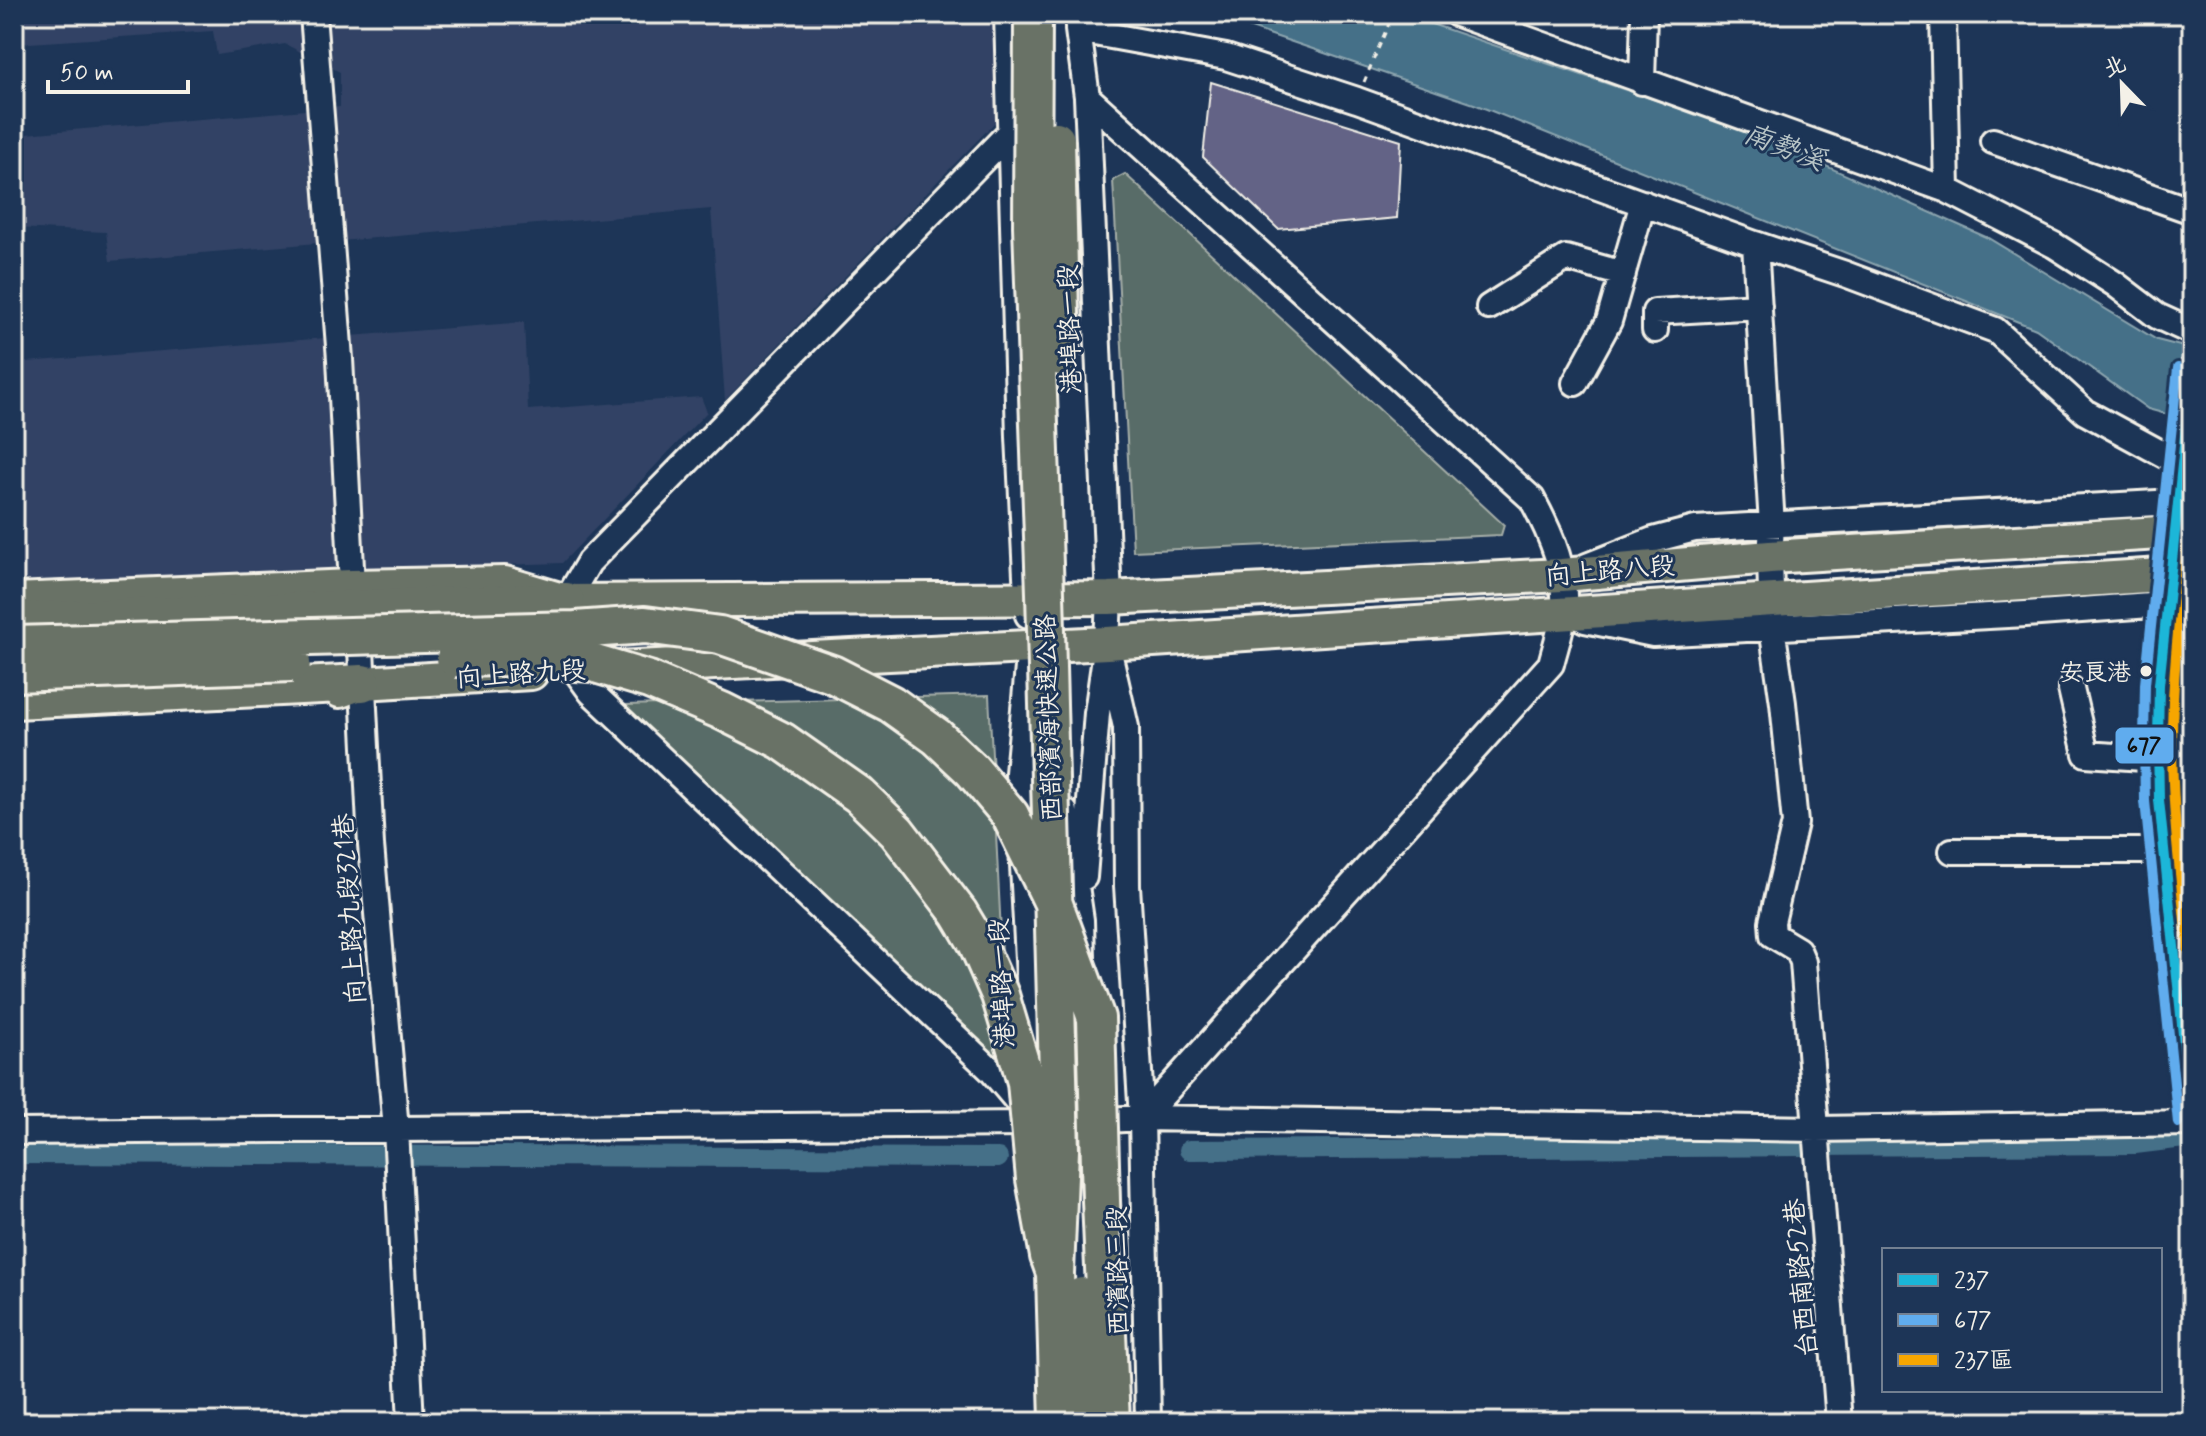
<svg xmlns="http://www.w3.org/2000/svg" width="2206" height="1436" font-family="Mynerve,'LXGW WenKai TC',sans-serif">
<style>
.built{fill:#324365}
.green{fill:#586c67;stroke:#a6aea8;stroke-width:2}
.water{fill:#457088;stroke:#8ba4ae;stroke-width:2}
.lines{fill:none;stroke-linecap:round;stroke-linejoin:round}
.canal{stroke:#457088;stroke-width:20}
.building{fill:#646486;stroke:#f4f1e8;stroke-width:2}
.minor-casing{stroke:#f4f1e8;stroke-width:30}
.major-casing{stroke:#f4f1e8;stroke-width:38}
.highway-casing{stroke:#f4f1e8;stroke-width:42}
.path{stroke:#f4f1e8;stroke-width:3;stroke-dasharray:6 6;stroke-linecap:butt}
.minor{stroke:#1d3557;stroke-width:24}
.major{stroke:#697266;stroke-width:32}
.highway{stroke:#697266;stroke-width:36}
.highway-bridge-casing{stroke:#f4f1e8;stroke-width:42;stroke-linecap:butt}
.highway-bridge{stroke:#697266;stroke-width:36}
.bus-1-casing{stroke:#1d3557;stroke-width:16}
.bus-2-casing{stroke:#1d3557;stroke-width:16}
.bus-3-casing{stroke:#1d3557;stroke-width:16}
.bus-1{stroke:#1ab6d8;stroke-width:10}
.bus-2{stroke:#60acee;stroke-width:10}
.bus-3{stroke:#f7a600;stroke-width:10}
.bus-dot{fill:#f4f1e8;stroke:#1d3557;stroke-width:3}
.labels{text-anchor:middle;stroke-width:6;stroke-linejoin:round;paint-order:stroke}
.bus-label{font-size:24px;fill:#f4f1e8;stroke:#1d3557;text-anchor:end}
.street-label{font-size:26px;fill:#f4f1e8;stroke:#1d3557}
.water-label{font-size:28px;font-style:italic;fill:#b7c4c6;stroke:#1d3557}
.line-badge{stroke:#1d3557;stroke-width:3}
.pale-badge-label{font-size:22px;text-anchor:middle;font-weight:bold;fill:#111}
</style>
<rect width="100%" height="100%" fill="#1d3557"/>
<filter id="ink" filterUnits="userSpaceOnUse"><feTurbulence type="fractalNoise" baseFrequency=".0125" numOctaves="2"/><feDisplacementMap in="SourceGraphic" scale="16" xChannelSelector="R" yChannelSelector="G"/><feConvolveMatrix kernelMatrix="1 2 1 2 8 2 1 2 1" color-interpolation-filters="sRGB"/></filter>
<g filter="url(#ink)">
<!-- built -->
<path class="built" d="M14 14H309L311 26 627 14H936L994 23 1005 112 725 400 711 209 110 261 106 232 14 228V135L340 107V72L285 44 217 55 213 31 14 44Z
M524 322 528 410 701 397 707 412 562 563 14 581V536L16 535 14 512V363Z"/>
<!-- green -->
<path class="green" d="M1125 174 1504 525 1501 535 1133 551 1113 180Z
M989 695 1008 1072 623 716 625 705Z"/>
<!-- water -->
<path class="water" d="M1210 14H1402L1747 131 1988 238 2157 340 2192 349V421L2148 409 2036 329 1474 104Z"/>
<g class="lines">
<!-- canal -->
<path class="canal" d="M1189 1150 2135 1144 2192 1137
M14 1154 998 1158"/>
</g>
<!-- building -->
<path class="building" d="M1211 82 1401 141 1397 218 1278 229 1203 157Z"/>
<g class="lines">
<!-- minor casing -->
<g class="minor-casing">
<path id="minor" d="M313 14 340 359 352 586 359 610 371 845 396 1129 411 1422
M1007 14 1019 437 1028 615
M1457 14 1947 190 2054 245 2115 284 2157 316 2192 332
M1943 14 1947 190
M1078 16V30L1087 97 1109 598 1107 643 1097 713 1084 877
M1078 30 1226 57 1357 100 1755 244 1845 274 1995 330 2085 412 2181 464 2192 463
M1642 82 1644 14
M1087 97 1532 499C1551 534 1569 574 1563 615 1561 631 1555 648 1551 664L1142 1118
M1993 141 2192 211
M1755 244 1772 526 1770 557 1772 627 1783 703 1795 823 1772 922 1773 935 1798 950 1803 962 1839 1422
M1489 307 1566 258 1623 274
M1655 330V312L1759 306
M2192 369 2159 685 2158 740 2159 800 2192 1122
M1575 383 1609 321 1643 203
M1587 566 1653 540 1695 529 2192 501
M563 612 566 601 589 562 1009 133 1031 97
M1585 620 1653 634 2026 614 2192 602
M1030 646 1018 773 1034 1071
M568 654 575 670 591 692 991 1070 1030 1116
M1111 661 1126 727 1127 886 1142 1118 1148 1422
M2071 689 2086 754 2158 759
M1065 812 1081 920 1082 958
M1952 851H2164
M14 1132 1036 1124 1142 1118 1817 1129 2192 1123"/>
</g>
<!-- major casing -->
<g class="major-casing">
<path id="major" d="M14 600 352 586 505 583 566 601 1109 598 1562 575 1770 557 2192 531
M618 668 1107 643 2192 573
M340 691 362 683 531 673"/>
</g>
<!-- highway casing -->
<g class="highway-casing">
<path id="highway" d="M14 621 566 601
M14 700 362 683"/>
</g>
<!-- path -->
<path class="path" d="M1364 82 1393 14"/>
<!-- minor -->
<use href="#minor" class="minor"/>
<!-- major -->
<use href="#major" class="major"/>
<!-- highway -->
<use href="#highway" class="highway"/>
<!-- highway-bridge casing -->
<g class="highway-bridge-casing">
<path id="highway-bridge" d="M1033 14 1032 226 1045 593 1060 1150 1055 1273 1059 1422
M1056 140 1061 357
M14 645 575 630 645 625 720 635 832 674 891 704 937 737 972 770 1010 815 1055 907 1096 1018 1101 1201 1111 1422
M455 658 503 657 592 663 649 680 722 711 782 741 859 795 897 832 959 913 977 943 1000 995 1026 1082 1035 1179 1049 1256 1055 1273
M14 673 292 663
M1082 1296 1084 1422"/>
</g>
<!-- highway-bridge -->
<use href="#highway-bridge" class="highway-bridge"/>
<!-- bus-1 casing -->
<g class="bus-1-casing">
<path id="bus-1" d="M2192 369 2159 685 2158 740 2159 800 2192 1122"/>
</g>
<!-- bus-2 casing -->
<g class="bus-2-casing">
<path id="bus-2" d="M2178 1123 2145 801 2144 740 2145 684 2178 368"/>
</g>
<!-- bus-3 casing -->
<g class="bus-3-casing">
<path id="bus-3" d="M2192 504C2184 583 2172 662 2172 741 2172 823 2184 904 2192 985"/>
</g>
<!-- bus-1 -->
<use href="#bus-1" class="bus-1"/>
<!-- bus-2 -->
<use href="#bus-2" class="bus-2"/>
<!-- bus-3 -->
<use href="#bus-3" class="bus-3"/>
</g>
</g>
<!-- markers -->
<circle class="bus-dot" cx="2146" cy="671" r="7"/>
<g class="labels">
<!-- bus labels -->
<g class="bus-label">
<text x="2131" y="680">安良港</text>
</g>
<!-- street labels -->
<g class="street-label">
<text transform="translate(1069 329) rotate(-92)" y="9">港埠路一段</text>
<text transform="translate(1610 570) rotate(-5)" y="9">向上路八段</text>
<text transform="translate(521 673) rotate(-4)" y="9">向上路九段</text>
<text transform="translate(1048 718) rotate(-92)" y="9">西部濱海快速公路</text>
<text transform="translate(349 909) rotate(-94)" y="9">向上路九段321巷</text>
<text transform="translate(1001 983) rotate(-93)" y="9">港埠路一段</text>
<text transform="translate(1117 1271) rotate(-91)" y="9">西濱路三段</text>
<text transform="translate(1800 1278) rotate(-95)" y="9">台西南路52巷</text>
</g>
<!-- water labels -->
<g class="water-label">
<text transform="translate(1785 146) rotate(21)" y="10">南勢溪</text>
</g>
</g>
<rect class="line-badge" x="2114" y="726" width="61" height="39" rx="8" fill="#60acee"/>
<g class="pale-badge-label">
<text x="2144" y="753">677</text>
</g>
<!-- margin -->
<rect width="2206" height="1436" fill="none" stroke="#1d3557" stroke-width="48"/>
<rect x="24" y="24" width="2158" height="1388" fill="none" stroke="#f4f1e8" stroke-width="3" filter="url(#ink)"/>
<!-- legend -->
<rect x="1882" y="1248" width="280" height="144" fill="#1d3557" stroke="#738091" stroke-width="2"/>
<rect x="1898" y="1274" width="40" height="12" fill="#1ab6d8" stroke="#738091" stroke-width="2"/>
<text x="1954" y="1288" font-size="24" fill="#f4f1e8">237</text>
<rect x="1898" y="1314" width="40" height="12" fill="#60acee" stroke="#738091" stroke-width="2"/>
<text x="1954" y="1328" font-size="24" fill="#f4f1e8">677</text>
<rect x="1898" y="1354" width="40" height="12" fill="#f7a600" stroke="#738091" stroke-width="2"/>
<text x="1954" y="1368" font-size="24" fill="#f4f1e8">237區</text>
<!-- north arrow -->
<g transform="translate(2122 84) rotate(337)" stroke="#1d3557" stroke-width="6" paint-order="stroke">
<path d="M0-6L14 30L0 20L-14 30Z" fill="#f4f1e8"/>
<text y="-12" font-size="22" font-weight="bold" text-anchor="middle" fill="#f4f1e8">北</text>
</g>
<!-- scale -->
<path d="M48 80v12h140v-12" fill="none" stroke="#f4f1e8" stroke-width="4"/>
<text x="60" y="80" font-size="24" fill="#f4f1e8" stroke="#1d3557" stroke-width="6" paint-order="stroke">50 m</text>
</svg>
